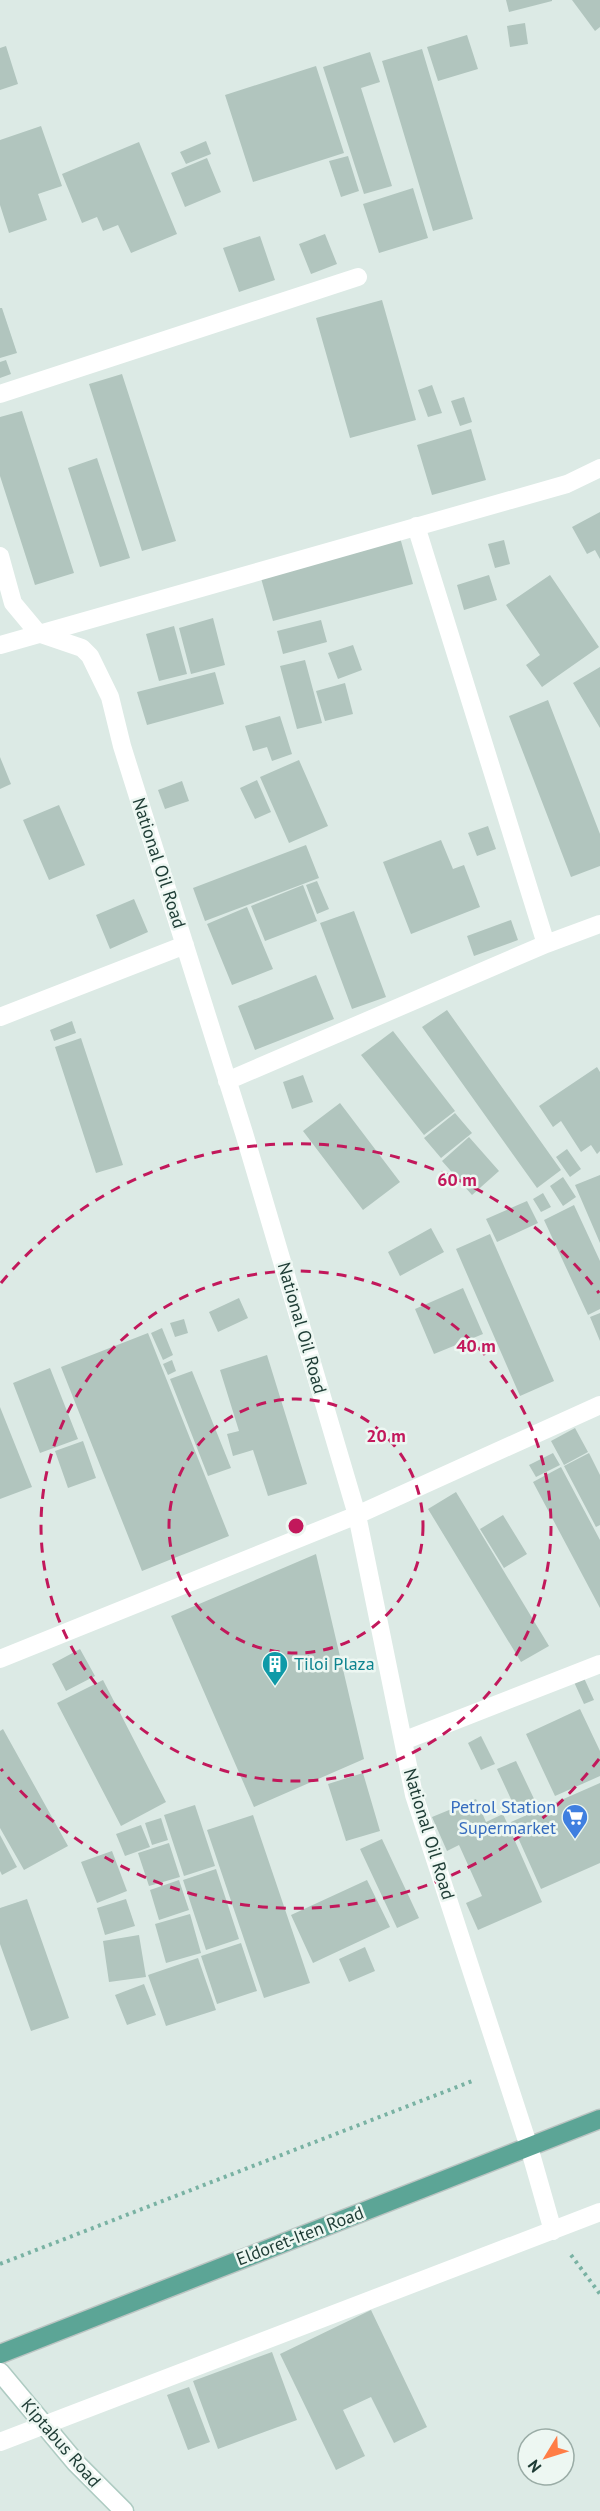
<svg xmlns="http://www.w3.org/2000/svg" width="600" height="2511" font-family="'PT Sans',sans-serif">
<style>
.building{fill:#b1c5be}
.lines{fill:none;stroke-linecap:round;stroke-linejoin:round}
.secondary-casing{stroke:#aecbc2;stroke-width:21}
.primary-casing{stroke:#bbc4c2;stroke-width:21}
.path{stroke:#79b2a3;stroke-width:4;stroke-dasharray:3 4.5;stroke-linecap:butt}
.street{stroke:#fff;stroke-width:18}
.secondary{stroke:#fff;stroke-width:18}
.primary{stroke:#5ca596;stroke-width:18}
.ring{fill:none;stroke:#c2185b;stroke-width:3;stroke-dasharray:10 8}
.labels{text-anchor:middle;stroke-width:5;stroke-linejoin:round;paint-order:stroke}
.street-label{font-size:18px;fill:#1d3b34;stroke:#edf7f2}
.culture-label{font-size:18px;fill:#0d838f;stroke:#edf7f2;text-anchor:start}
.shop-label{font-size:18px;fill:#366cbe;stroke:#edf7f2;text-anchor:end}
.centre{fill:#c2185b;stroke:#edf7f2;stroke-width:3}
.ring-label{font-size:18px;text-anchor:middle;font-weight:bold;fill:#c2185b;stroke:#edf7f2;stroke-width:5;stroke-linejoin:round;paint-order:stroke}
</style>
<rect width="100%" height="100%" fill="#dceae5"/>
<!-- building -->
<path class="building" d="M506 0H552V1L509 12Z
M572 0H600V27L595 31Z
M525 23 528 44 510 47 507 26Z
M467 35 478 69 438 81 427 47Z
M6 46 18 84 0 90V48Z
M422 49 473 219 433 231 382 61Z
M370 52 380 82 361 88 392 186 364 194 323 67Z
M316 66 344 153 253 182 225 95Z
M41 126 62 186 38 194 47 220 9 233 0 205V140Z
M206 141 211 154 186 164 180 152Z
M139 142 177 234 131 253 118 225 103 231 97 217 82 223 62 174Z
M348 156 359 191 341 197 329 161Z
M207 158 221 192 185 207 171 173Z
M413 188 428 238 379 253 363 204Z
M325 234 337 264 311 274 299 244Z
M260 236 275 280 239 292 223 248Z
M382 300 416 420 350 438 316 318Z
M0 308H2L17 353 0 358Z
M6 360 11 374 0 378V362Z
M122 374 176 541 142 551 89 384Z
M432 385 442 413 428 417 418 390Z
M464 397 472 422 460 426 451 401Z
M22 411 74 573 35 585 0 476V417Z
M471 429 486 480 432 495 417 445Z
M97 458 130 558 100 567 68 468Z
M600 512V559L595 550 587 554 572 527Z
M399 534 413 584 273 621 259 571Z
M504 540 510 564 495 568 488 544Z
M489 575 497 600 464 610 457 585Z
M550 575 599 647 542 687 526 665 540 655 506 605Z
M213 618 225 665 191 674 179 628Z
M321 620 327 642 283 654 277 631Z
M174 626 187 674 159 681 146 634Z
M353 645 362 670 338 679 328 653Z
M305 660 322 723 297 729 280 666Z
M600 667V728L573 683Z
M215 672 224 704 147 725 137 692Z
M345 683 353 714 325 721 316 691Z
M548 700 600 834V866L571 877 509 716Z
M280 716 292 754 272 761 267 747 253 751 245 726Z
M0 757 11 784 0 789Z
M299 760 328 826 289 843 260 777Z
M257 780 271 812 255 819 240 788Z
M182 781 189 801 165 809 158 790Z
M59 805 85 865 49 880 23 820Z
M488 826 496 849 477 856 468 833Z
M441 840 453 869 464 865 480 907 411 934 383 862Z
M306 845 319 878 205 921 193 888Z
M317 881 329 909 317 914 306 885Z
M303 885 317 921 265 941 251 906Z
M134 899 148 932 110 949 96 915Z
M247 907 273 969 232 985 207 924Z
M354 911 386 997 352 1009 320 923Z
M511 920 518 940 474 956 467 936Z
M316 975 334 1019 255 1050 238 1006Z
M447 1010 561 1170 537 1188 422 1027Z
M72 1021 76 1033 54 1041 50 1030Z
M393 1031 455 1111 424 1135 361 1055Z
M81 1038 123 1165 96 1173 55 1047Z
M597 1067 600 1072V1151L597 1154 591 1145 581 1152 561 1121 553 1127 539 1106Z
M303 1075 313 1102 292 1109 283 1082Z
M340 1103 400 1182 363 1210 303 1131Z
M455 1113 472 1133 441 1158 424 1138Z
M469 1137 499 1171 472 1195 442 1161Z
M567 1149 581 1169 570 1177 556 1157Z
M600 1175V1243L575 1185Z
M563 1177 576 1197 563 1206 550 1186Z
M543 1193 551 1207 541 1212 533 1199Z
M527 1201 538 1223 497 1242 486 1219Z
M574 1205 600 1261V1309L588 1315 544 1220Z
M431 1228 444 1252 400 1276 388 1252Z
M490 1234 554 1381 520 1396 456 1249Z
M463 1288 483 1334 434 1354 415 1309Z
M239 1298 248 1318 218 1332 209 1312Z
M600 1313V1341L590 1317Z
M184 1319 188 1333 175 1337 170 1323Z
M162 1328 173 1355 163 1360 151 1333Z
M148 1333 229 1536 142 1571 61 1367Z
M267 1355 307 1484 268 1496 253 1450 233 1456 227 1434 239 1431 220 1370Z
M172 1360 176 1371 168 1375 163 1364Z
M50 1368 78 1439 40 1453 13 1383Z
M192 1371 231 1468 208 1476 170 1379Z
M0 1407 32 1487 0 1499Z
M575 1428 588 1452 564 1465 551 1441Z
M83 1441 96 1478 68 1488 55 1451Z
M553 1453 560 1465 536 1477 529 1465Z
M589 1453 600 1475V1525L596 1527 564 1466Z
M561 1467 600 1540V1608L533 1482Z
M456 1492 549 1646 521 1662 428 1509Z
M503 1515 527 1554 504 1568 480 1529Z
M316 1554 364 1759 254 1807 171 1616Z
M80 1649 95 1676 66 1691 52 1664Z
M584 1678 594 1700 584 1704 574 1682Z
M103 1680 166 1802 121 1826 57 1703Z
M580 1709 600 1751V1776L555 1796 526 1734Z
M3 1729 68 1846 24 1870 0 1828V1731Z
M481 1736 495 1764 481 1770 468 1743Z
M516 1761 536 1803 517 1812 497 1769Z
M363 1773 380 1831 346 1841 328 1784Z
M600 1783V1863L541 1889 511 1822Z
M476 1799 486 1822 503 1814 542 1902 478 1930 466 1903 482 1896 459 1845 447 1851 432 1817Z
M195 1805 215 1866 184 1876 164 1815Z
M253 1815 310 1983 264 1998 207 1830Z
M161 1818 168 1840 152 1845 145 1823Z
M141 1825 150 1847 125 1856 116 1834Z
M0 1835 17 1867 2 1875 0 1871Z
M382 1839 419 1918 397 1928 360 1849Z
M169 1843 180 1877 149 1886 138 1853Z
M112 1851 127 1891 97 1903 81 1862Z
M216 1869 239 1939 206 1950 183 1880Z
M179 1880 189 1910 159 1920 150 1890Z
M367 1880 390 1927 313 1963 291 1915Z
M27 1899 69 2018 31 2031 0 1944V1908Z
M126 1899 135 1926 105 1935 97 1908Z
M190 1914 201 1953 166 1963 155 1924Z
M139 1935 146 1977 109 1982 103 1941Z
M241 1943 257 1991 217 2004 201 1956Z
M365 1947 375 1971 349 1982 339 1959Z
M198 1958 216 2010 166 2026 148 1975Z
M144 1984 156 2015 127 2025 115 1995Z
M371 2310 427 2427 394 2443 371 2397 343 2410 365 2456 336 2470 280 2354Z
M272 2352 297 2420 218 2449 193 2381Z
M189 2387 210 2442 188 2450 167 2395Z"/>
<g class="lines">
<!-- secondary casing -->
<g class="secondary-casing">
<path id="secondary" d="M0 2372 76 2463 124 2511"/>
</g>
<!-- primary casing -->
<g class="primary-casing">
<path id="primary" d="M0 2354 600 2119"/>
</g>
<!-- path -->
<path class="path" d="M571 2255 600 2294
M0 2264 475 2080"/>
<!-- street -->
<path class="street" d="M0 394 358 277
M416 526 546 944 600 924
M0 556 13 603 38 633 82 648 90 656 110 697 122 746 244 1133 357 1515 414 1795 529 2147 553 2231
M0 645 567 484 600 468
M0 1017 185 945
M227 1081 546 944
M0 1659 357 1515 600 1405
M403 1741 600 1664
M0 2442 600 2212"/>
<!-- secondary -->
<use href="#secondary" class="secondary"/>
<!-- primary -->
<use href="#primary" class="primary"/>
</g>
<!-- distance rings -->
<g class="ring">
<circle cx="296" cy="1526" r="127"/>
<circle cx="296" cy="1526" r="255"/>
<path d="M599 1759A382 382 0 0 1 1 1769M1 1283A382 382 0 0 1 599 1293"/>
</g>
<!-- icons -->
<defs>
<g id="building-pin" transform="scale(1.35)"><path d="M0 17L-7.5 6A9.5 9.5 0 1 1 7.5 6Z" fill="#0f9aa8" stroke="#edf7f2"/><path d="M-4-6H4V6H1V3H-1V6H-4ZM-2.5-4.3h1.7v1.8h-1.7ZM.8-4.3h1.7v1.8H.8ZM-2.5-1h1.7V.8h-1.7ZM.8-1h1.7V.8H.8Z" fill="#fff"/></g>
<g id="supermarket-pin" transform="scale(1.35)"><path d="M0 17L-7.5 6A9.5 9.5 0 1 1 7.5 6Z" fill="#3f7fe0" stroke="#edf7f2"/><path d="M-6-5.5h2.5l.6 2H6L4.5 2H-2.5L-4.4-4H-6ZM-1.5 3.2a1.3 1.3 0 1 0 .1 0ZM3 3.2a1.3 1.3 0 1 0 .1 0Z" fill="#fff"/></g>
</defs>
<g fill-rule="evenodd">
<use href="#building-pin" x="275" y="1664"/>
<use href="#supermarket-pin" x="575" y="1817"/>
</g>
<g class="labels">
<!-- street labels -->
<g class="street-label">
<text transform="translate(159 863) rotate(72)" y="6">National Oil Road</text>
<text transform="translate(302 1328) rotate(74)" y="6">National Oil Road</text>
<text transform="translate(429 1834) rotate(73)" y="6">National Oil Road</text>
<text transform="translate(300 2236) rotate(-21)" y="6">Eldoret-Iten Road</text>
<text transform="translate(61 2443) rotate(49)" y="6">Kiptabus Road</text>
</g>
<!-- culture labels -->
<g class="culture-label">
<text x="294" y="1670">Tiloi Plaza</text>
</g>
<!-- shop labels -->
<g class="shop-label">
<text x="556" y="1813">Petrol Station<tspan x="556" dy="21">Supermarket</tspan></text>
</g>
</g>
<circle cx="296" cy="1526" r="9" class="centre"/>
<g class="ring-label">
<text x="457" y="1186">60 m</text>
<text x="476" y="1352">40 m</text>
<text x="386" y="1442">20 m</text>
</g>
<!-- north arrow -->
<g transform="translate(546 2457) rotate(232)"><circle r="28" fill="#edf7f2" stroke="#9aaca6" stroke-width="1.5"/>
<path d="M0-4.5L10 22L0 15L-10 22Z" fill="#ff7d46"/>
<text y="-9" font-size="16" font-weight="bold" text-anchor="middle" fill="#1d3b34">N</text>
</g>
</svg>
